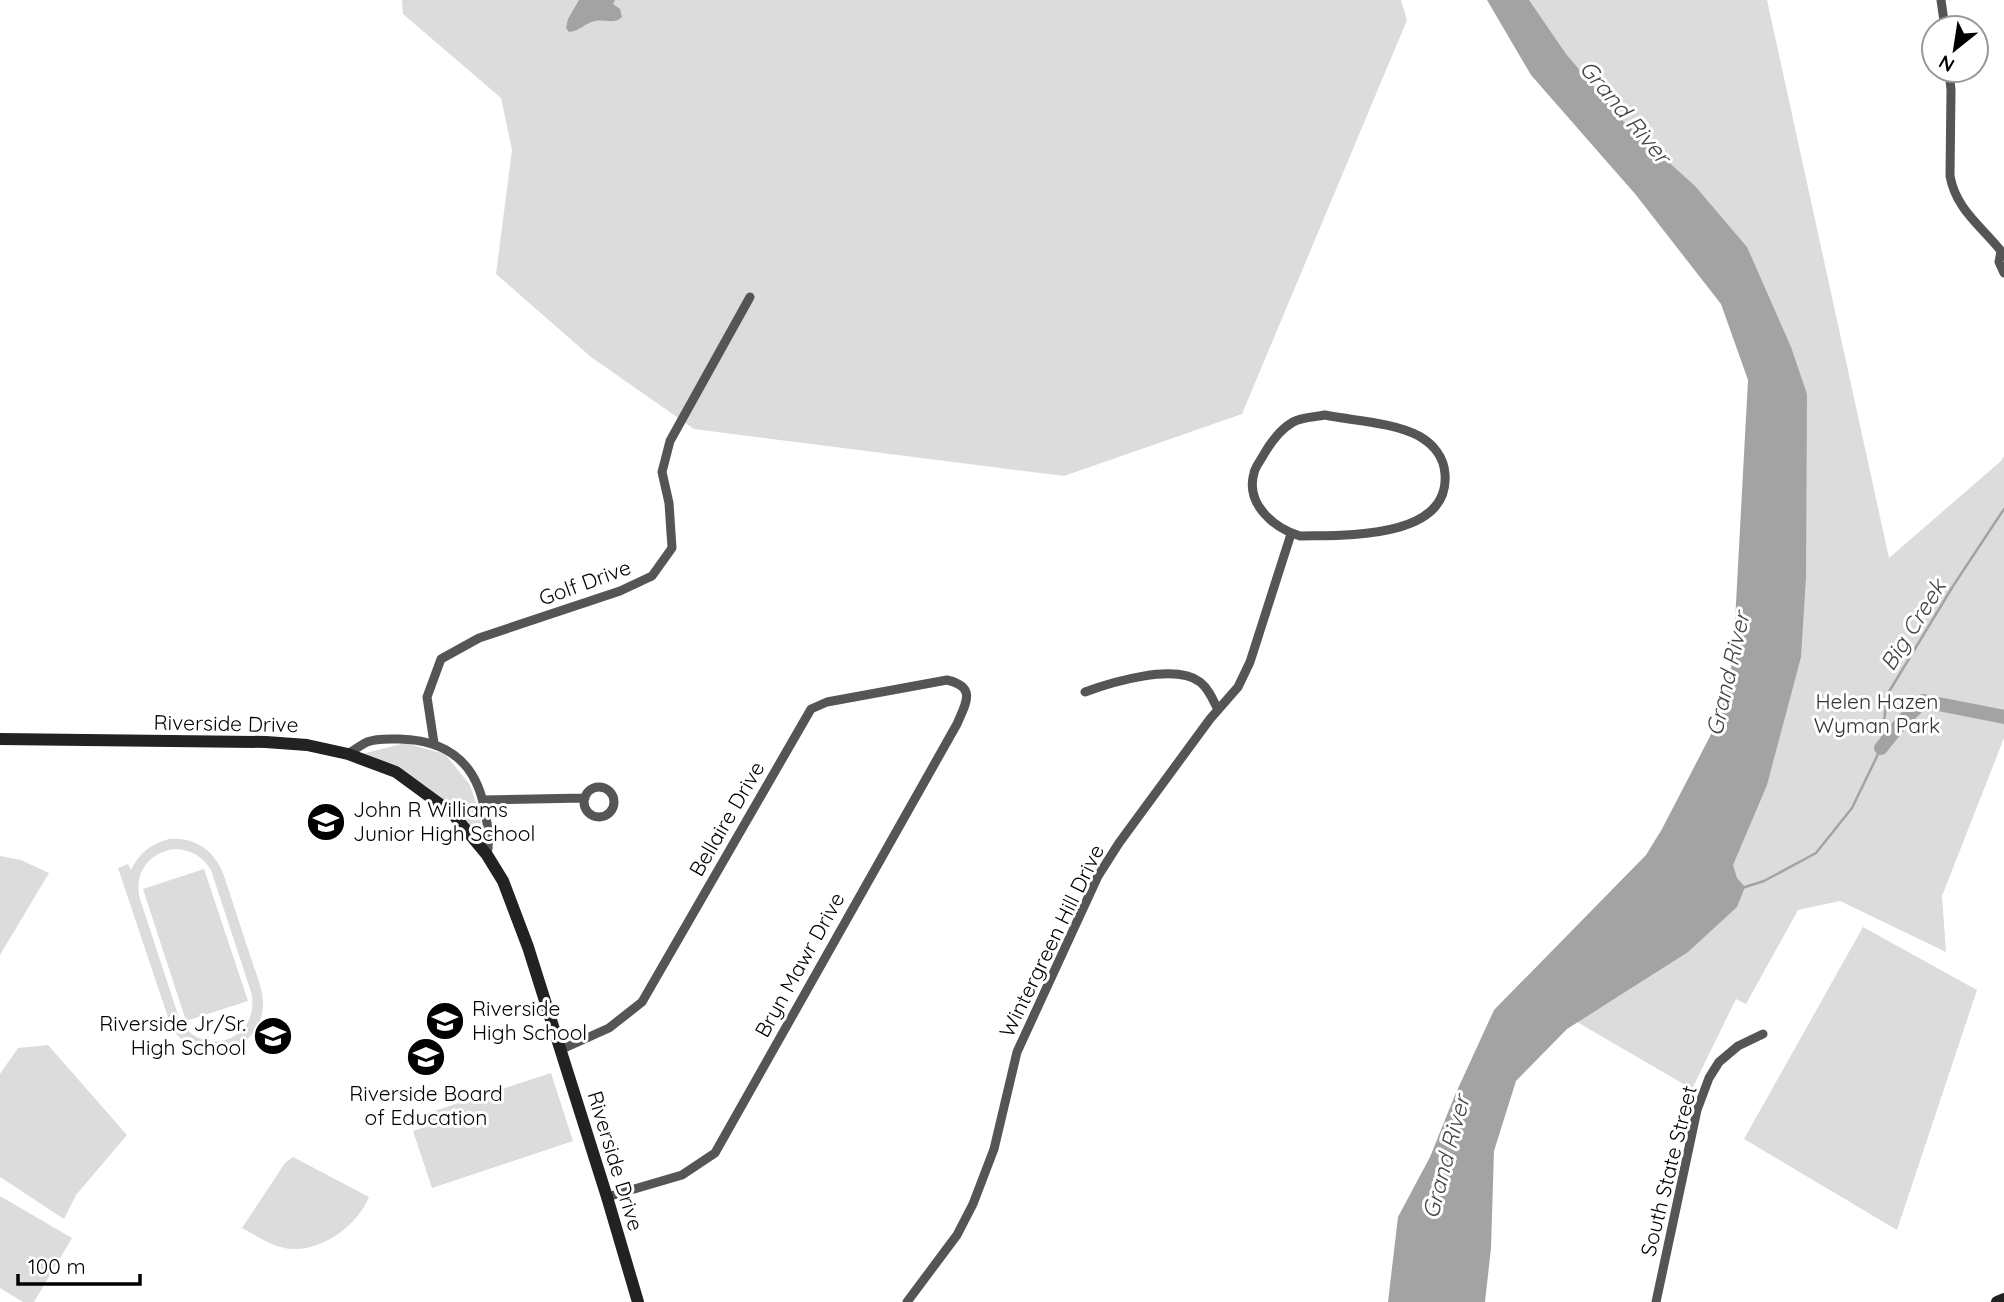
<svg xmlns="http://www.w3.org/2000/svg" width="2004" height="1302" font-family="Quicksand,sans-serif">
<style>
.green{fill:#dcdcdc;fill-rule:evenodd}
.water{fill:#a3a3a3}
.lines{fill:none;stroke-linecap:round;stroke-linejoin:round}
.stream{stroke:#a3a3a3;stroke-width:2.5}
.river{stroke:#a3a3a3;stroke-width:14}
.street{stroke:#555;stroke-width:9}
.secondary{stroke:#222;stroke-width:12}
.labels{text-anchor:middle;stroke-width:6;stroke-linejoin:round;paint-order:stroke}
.street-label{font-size:21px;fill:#000;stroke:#fff}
.park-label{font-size:21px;fill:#333;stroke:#fff}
.poi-label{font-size:21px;fill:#000;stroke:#fff;text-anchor:start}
.water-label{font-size:23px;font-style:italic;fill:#444;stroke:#fff}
</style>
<rect width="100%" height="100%" fill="#fff"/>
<!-- green -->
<path class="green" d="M402 0H1401L1407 20 1242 414 1064 476 694 429 591 357 496 274 512 150 501 98 403 14Z
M1517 0H1767L1889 558 2001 461 2004 456V738L1942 896 1946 952 1840 901 1798 910 1746 1004 1736 999 1692 1089 1553 1008 1746 733 1768 350Z
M405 743 445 754 470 785 481 818 480 837 426 786 362 754Z
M169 839C194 837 213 849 223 873 233 902 242 932 252 961 256 974 263 989 263 1003 264 1029 241 1052 215 1052 196 1052 180 1042 171 1026L118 868 128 864 131 870C139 853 151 844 169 839ZM176 849C192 850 203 857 211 870L251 992C262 1038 205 1061 180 1021L140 899C133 873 150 851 176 849Z
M0 856 21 860 49 873 0 955Z
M204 869 248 1001 186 1021 143 889Z
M1863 927 1977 990 1897 1230 1744 1139Z
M48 1045 127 1135 76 1195 64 1219 0 1177V1074L18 1048Z
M551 1073 573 1141 432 1188 413 1131 428 1126 425 1114Z
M293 1157 369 1197C358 1225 322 1251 292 1249 273 1248 257 1236 242 1228L285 1163Z
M0 1196 72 1238 34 1302H23L0 1288Z"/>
<!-- water -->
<path class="water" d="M579 0H615L613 4 620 9 622 17C613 25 606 19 595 21 585 23 580 31 569 32L566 28 568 19Z
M1487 0H1529L1566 54 1622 120 1695 186 1747 247 1791 347 1807 394 1806 577 1801 657 1767 785 1733 865 1737 878 1745 887 1737 907 1688 952 1567 1029 1516 1081 1494 1151 1491 1248 1485 1302H1388L1398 1217 1430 1157 1455 1095 1494 1010 1646 855 1662 829 1720 717 1733 659 1748 380 1721 304 1636 195 1531 75Z"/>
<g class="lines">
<!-- stream -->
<path class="stream" d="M1742 888 1764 881 1816 853 1852 808 1881 748 1887 695 1953 586 2004 509"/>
<!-- river -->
<path class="river" d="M1881 748 1901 723 1923 701 2004 717"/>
<!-- street -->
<path class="street" d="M1941 0 1945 28
M1949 70 1951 90 1950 176C1956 209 1980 225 2001 251L1999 262 2004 273
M1325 415C1355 421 1391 422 1419 436 1433 444 1444 457 1445 474 1450 540 1343 535 1300 536 1274 528 1245 504 1254 473 1255 467 1261 460 1264 454 1271 442 1281 429 1293 422 1302 417 1315 417 1325 415Z
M1085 692C1112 682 1175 663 1200 682 1209 689 1213 700 1218 710
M434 743 427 697 441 659 479 638 620 591 652 576 672 548 669 503 662 472 670 441 750 297
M348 754C354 750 361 745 367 742 377 738 389 739 399 739 448 740 477 763 485 812 488 827 490 839 487 855
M584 802a15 15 0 1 1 30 0a15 15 0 1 1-30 0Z
M483 800 585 798
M560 1050 609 1028 642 1002 811 709 827 702 947 680C977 687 966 703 957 724L715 1153 682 1175 607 1197
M907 1302 957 1235 973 1204 994 1149 1017 1052 1098 876 1119 843 1210 719 1238 687 1250 662 1291 534
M1656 1302 1697 1110 1709 1078 1719 1062 1738 1046 1763 1034"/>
<!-- secondary -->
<path class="secondary" d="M0 739 266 742 307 745 348 754 396 772 452 813 487 855 503 881 528 947 607 1197 638 1302
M1997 1302 2004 1299"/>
</g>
<!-- icons -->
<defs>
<g id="school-disc" transform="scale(2.0125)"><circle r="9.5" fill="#000" stroke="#fff"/><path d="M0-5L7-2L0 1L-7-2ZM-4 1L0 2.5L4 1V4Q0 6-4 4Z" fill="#fff"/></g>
</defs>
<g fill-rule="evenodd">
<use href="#school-disc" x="326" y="822"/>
<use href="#school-disc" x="445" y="1021"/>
<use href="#school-disc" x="273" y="1036"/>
<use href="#school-disc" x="426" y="1057"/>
</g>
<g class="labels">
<!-- street labels -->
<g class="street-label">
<text transform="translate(585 583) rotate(-20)" y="7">Golf Drive</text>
<text transform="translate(226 724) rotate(1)" y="7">Riverside Drive</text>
<text transform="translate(727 819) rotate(-60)" y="7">Bellaire Drive</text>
<text transform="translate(1052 941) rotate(-64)" y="7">Wintergreen Hill Drive</text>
<text transform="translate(800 965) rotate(-61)" y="7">Bryn Mawr Drive</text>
<text transform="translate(615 1161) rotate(73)" y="7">Riverside Drive</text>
<text transform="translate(1669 1171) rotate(-76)" y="7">South State Street</text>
</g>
<!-- park labels -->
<g class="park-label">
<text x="1877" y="709">Helen Hazen<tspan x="1877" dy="24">Wyman Park</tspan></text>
</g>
<!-- poi labels -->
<g class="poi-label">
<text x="353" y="817">John R Williams<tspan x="353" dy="24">Junior High School</tspan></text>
<text x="472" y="1016">Riverside<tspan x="472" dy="24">High School</tspan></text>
<text x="246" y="1031" text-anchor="end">Riverside Jr/Sr.<tspan x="246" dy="24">High School</tspan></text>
<text x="426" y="1101" text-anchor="middle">Riverside Board<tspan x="426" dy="24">of Education</tspan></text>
</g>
<!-- water labels -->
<g class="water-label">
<text transform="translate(1625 112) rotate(50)" y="8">Grand River</text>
<text transform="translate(1913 625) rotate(-58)" y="8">Big Creek</text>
<text transform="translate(1728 674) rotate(-77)" y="8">Grand River</text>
<text transform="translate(1446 1157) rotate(-75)" y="8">Grand River</text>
</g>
</g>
<!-- north arrow -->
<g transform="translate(1955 49) rotate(210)"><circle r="33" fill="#ffffff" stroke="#999999" stroke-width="2"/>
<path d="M0-5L12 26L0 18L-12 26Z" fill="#000000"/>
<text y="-10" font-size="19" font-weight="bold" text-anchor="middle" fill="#000000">N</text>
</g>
<!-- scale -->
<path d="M18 1274v10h122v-10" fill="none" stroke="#000000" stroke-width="3.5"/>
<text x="28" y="1274" font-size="21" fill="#000000" stroke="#ffffff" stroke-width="5" paint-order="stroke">100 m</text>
</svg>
